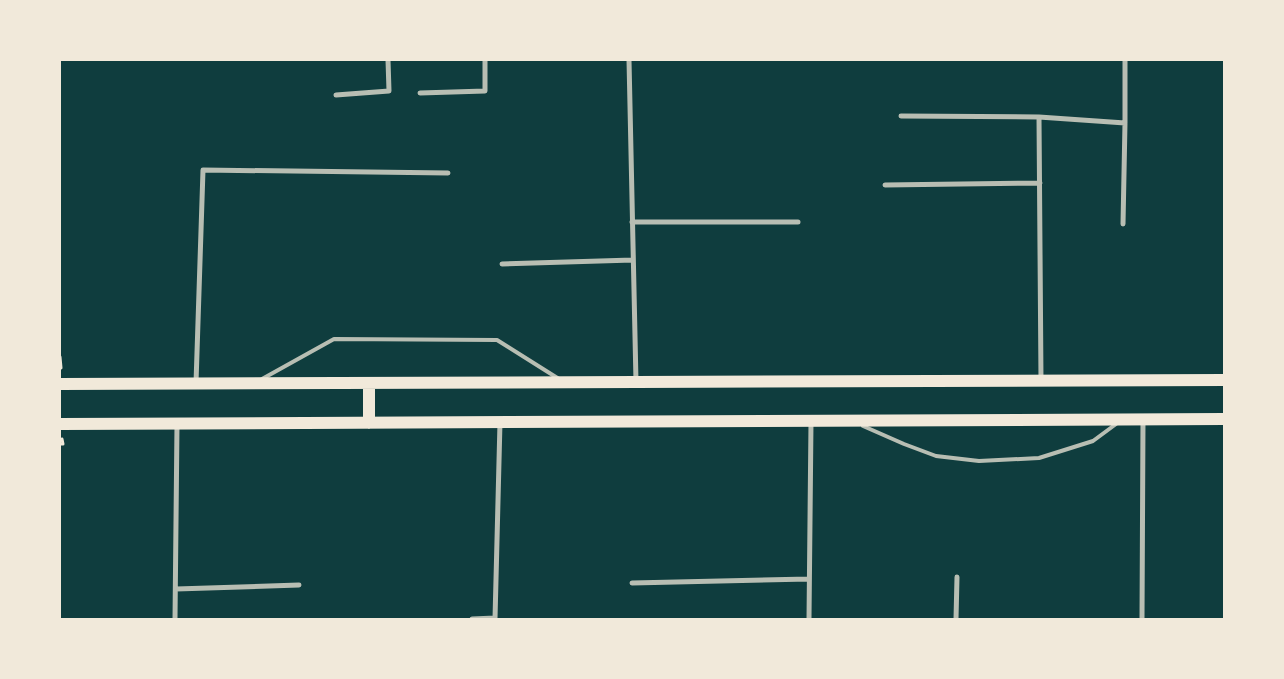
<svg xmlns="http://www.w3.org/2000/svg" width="1284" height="679" font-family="Commissioner,sans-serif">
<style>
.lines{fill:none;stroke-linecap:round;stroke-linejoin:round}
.path{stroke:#f1e9da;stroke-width:3}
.service{stroke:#b8beb3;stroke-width:4}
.minor{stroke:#b8beb3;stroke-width:5}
.primary{stroke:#f1e9da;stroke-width:12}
</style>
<rect width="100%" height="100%" fill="#0f3d3e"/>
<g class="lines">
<!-- path -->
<path class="path" d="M60 357 61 368
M60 444H63L62 439"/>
<!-- service -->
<path class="service" d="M262 379 334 339 497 340 559 379
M863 426 904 444 936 456 979 461 1039 458 1093 441 1116 424"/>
<!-- minor -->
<path class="minor" d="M629 60 636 382
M420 93 485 91V60
M336 95 389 91 388 60
M901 116 1039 117
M885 185 1040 183
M632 222H798
M1123 224 1125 123
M502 264 633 260
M1041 380 1039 117 1125 123V60
M196 383 203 170 448 173
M632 583 809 579
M176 589 299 585
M175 619 177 425
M472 619 495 618
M495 619 500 422
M809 619 811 422
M956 619 957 577
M1142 619 1143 420"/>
<!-- primary -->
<path class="primary" d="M369 383V423
M60 384 1224 380
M60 424 1224 419"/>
</g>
<!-- border -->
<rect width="1284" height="679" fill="none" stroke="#f1e9da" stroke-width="122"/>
</svg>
